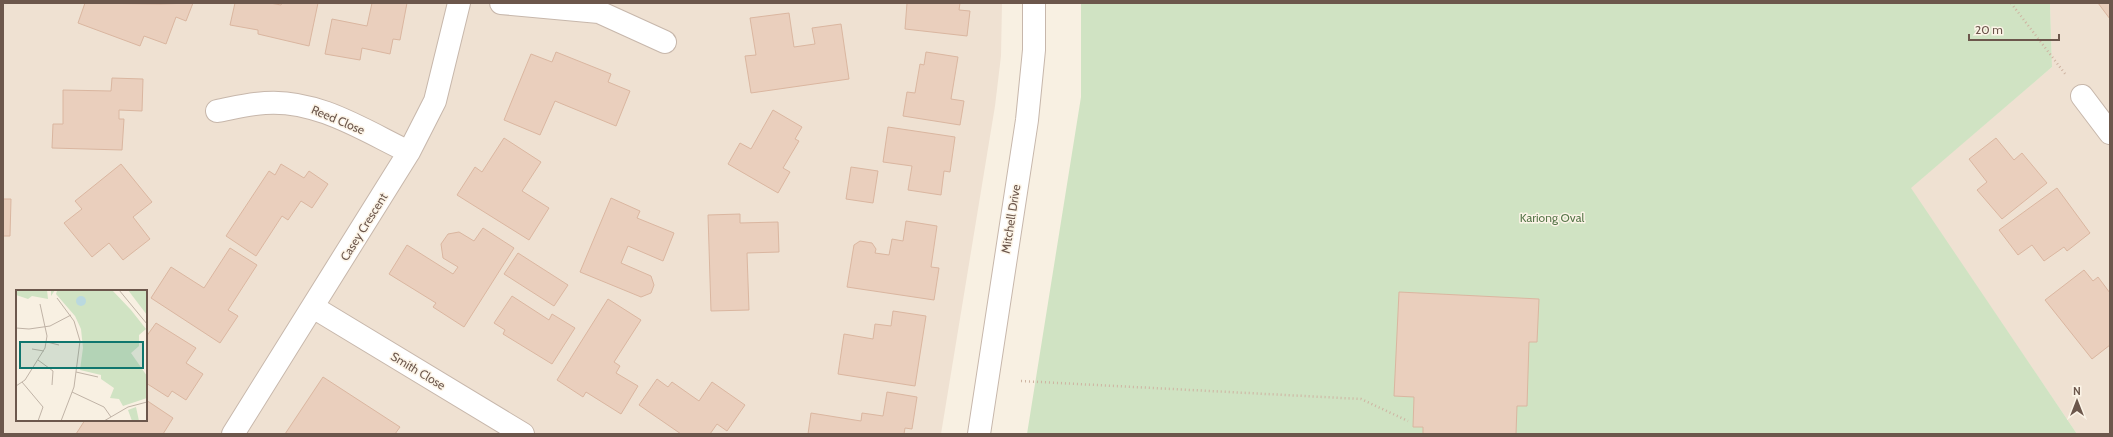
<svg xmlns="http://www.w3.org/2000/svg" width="2113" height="437" font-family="Cabin,sans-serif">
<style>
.residential{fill:#efe1d2;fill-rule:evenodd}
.green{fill:#d0e3c3}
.building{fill:#eacfbd;stroke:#dab6a0}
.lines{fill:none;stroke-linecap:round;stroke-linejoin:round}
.minor-casing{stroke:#c7b7ab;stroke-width:24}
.tertiary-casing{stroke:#c7b7ab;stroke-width:24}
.path{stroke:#ceb3a1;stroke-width:2.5;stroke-dasharray:1 3;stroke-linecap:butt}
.minor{stroke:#fff;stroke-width:22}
.tertiary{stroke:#fff;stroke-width:22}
.labels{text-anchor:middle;stroke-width:3;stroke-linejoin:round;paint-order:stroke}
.street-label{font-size:12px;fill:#6c574c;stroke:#fcf4e7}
.park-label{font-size:12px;fill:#567649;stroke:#fcf4e7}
.inset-road{fill:none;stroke:#c0b3a6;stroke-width:1}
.view{fill:#0f766e;fill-opacity:0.15;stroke:#0f766e;stroke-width:2}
.inset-edge{fill:none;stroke:#6c574c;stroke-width:2}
</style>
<rect width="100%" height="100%" fill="#f8f0e2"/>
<!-- residential -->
<path class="residential" d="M3 3H1002L1001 56 995 106 941 434H3ZM17 291H146V420H17Z
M2050 3H2110V434H2077L1910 188 2052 67Z"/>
<!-- green -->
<path class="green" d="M1081 3H2050L2052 67 1911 188 2077 434H1027L1081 97Z"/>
<!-- building -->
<path class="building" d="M85 3 160 4 193 3 186 21 176 17 166 44 144 36 140 46 78 23Z
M235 3H270L281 5 282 3H318L309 46 258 34V30L230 25Z
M372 3H407L400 40 393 39 390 54 362 48 360 60 325 54 332 19 367 26Z
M907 3H960L959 10 970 11 967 36 905 29Z
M2098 3H2110V19Z
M789 13 794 47 815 44 812 28 841 24 849 79 751 93 745 56 756 55 750 18Z
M556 52 611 74 608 82 630 91 616 126 555 101 540 135 504 120 531 54 552 62Z
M926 52 958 57 951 99 964 101 960 125 903 116 907 92 915 93 920 64 924 65Z
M112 78 143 79 142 111 119 110V119H124L122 150 52 148 53 124H63V90L111 91Z
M773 110 802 127 795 139 799 141 783 168 790 172 778 193 728 164 740 143 751 149Z
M888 127 955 137 950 172 944 171 941 195 908 190 912 166 883 162Z
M504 138 541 162 522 191 549 208 529 240 457 195 475 167 482 172Z
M1996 138 2014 160 2022 153 2047 183 2002 219 1977 190 1987 182 1969 159Z
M121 164 152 202 133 217 150 239 123 260 109 243 92 257 64 223 82 209 75 201Z
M281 164 304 178 309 171 328 184 312 208 301 201 288 220 282 216 256 256 226 236 269 171 275 175Z
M851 167 878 171 873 203 846 199Z
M2057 188 2090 233 2067 251 2064 247 2044 261 2032 245 2018 255 1999 230Z
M611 198 640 211 637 218 674 233 663 261 628 246 621 263 651 276 654 285 651 293 641 297 580 272Z
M3 199H11L10 236H3Z
M740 214V223L778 222 779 252 747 253 749 310 711 311 708 215Z
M906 221 937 226 931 267 939 268 934 300 847 287 854 245 860 241 872 243 876 249 875 253 889 255 892 239 903 241Z
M483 228 514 248 464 327 433 307 436 303 389 274 407 245 453 274 458 267 443 258 441 244 448 234 459 232 474 241Z
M230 248 257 265 228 310 238 316 220 343 151 298 171 267 204 288Z
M518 253 568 285 554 306 504 274Z
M2084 270 2093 281 2098 277 2110 293V345L2092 359 2045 300Z
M1399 292 1539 299 1537 342H1529L1527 406H1517L1516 434H1423V427H1413L1414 397 1394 396Z
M512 296 549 320 552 314 575 328 552 364 503 334 505 330 494 323Z
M608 299 641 320 614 362 620 366 616 373 638 386 621 414 586 392 583 397 557 380Z
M893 311 926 316 915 386 838 374 844 334 873 339 875 324 891 326Z
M156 323 196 348 186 363 203 374 186 400 172 391 168 397 146 383V337Z
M323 377 400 427 395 434H285Z
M657 379 668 387 672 382 699 401 712 382 745 405 727 431 717 424 710 434H681L639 405Z
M887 392 917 397 912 429 905 428 904 434H808L811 413 861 421 862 413 883 416Z
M146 400 173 418 163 434H76L85 420H146Z"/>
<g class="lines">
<!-- minor casing -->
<g class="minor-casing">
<path id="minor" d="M501 3 599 12 665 42
M2082 96 2110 133
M217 111C233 108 249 104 265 103 317 99 365 131 409 152
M313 307 523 434
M233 434 409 152 435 101 459 3"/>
</g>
<!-- tertiary casing -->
<g class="tertiary-casing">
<path id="tertiary" d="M979 434 1027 120 1034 50V3"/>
</g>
<!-- path -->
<path class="path" d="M2011 3 2066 75
M1021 381 1361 399 1408 421"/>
<!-- minor -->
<use href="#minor" class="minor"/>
<!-- tertiary -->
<use href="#tertiary" class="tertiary"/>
</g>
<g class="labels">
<!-- street labels -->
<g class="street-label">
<text transform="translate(338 120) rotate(23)" y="4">Reed Close</text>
<text transform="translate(1011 219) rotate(-81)" y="4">Mitchell Drive</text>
<text transform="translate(364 227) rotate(-58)" y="4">Casey Crescent</text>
<text transform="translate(418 371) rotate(31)" y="4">Smith Close</text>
</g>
<!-- park labels -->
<g class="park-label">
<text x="1552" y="222">Kariong Oval</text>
</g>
</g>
<!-- overview -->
<g transform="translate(16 290)">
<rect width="131" height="131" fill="#f8f0e2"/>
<path d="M0 0H31L32 9 16 6 12 9 0 5ZM35 0H96L115 20 130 39 123 45V56L115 63 131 86V108L107 116 103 109 94 108 98 98 85 89V85L64 80 67 58 65 39 59 26 40 4 41 1 39 0 35 6ZM112 0H131V25ZM120 117 123 131H116L112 120Z" fill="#d0e3c3"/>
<path d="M60 11a5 5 0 1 1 10 0a5 5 0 1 1-10 0Z" fill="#bad9df"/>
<path class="inset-road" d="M103 0 131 34M41 8 58 31 64 51 58 97 45 131M0 38 13 39 34 36 55 25M31 52 43 55M16 59 28 61M22 70 37 81 36 95M60 82 82 87M6 92 27 117 22 131M0 96 9 90 29 58 31 46 24 14M56 102 88 117 95 127M88 131 112 117 131 112"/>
<path class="view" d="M4 52H127V78H4Z"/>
<rect width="131" height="131" class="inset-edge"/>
</g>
<!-- border -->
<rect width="2113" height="437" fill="none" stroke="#6c574c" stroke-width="8"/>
<!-- north arrow -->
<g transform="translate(2077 401)" stroke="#fcf4e7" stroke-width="3" paint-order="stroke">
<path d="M0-3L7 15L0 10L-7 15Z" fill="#6c574c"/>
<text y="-6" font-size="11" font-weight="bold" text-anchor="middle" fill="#6c574c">N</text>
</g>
<!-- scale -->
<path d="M1969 34v6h90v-6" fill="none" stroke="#6c574c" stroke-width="2"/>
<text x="1975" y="34" font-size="12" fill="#6c574c" stroke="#fcf4e7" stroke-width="3" paint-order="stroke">20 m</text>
</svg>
